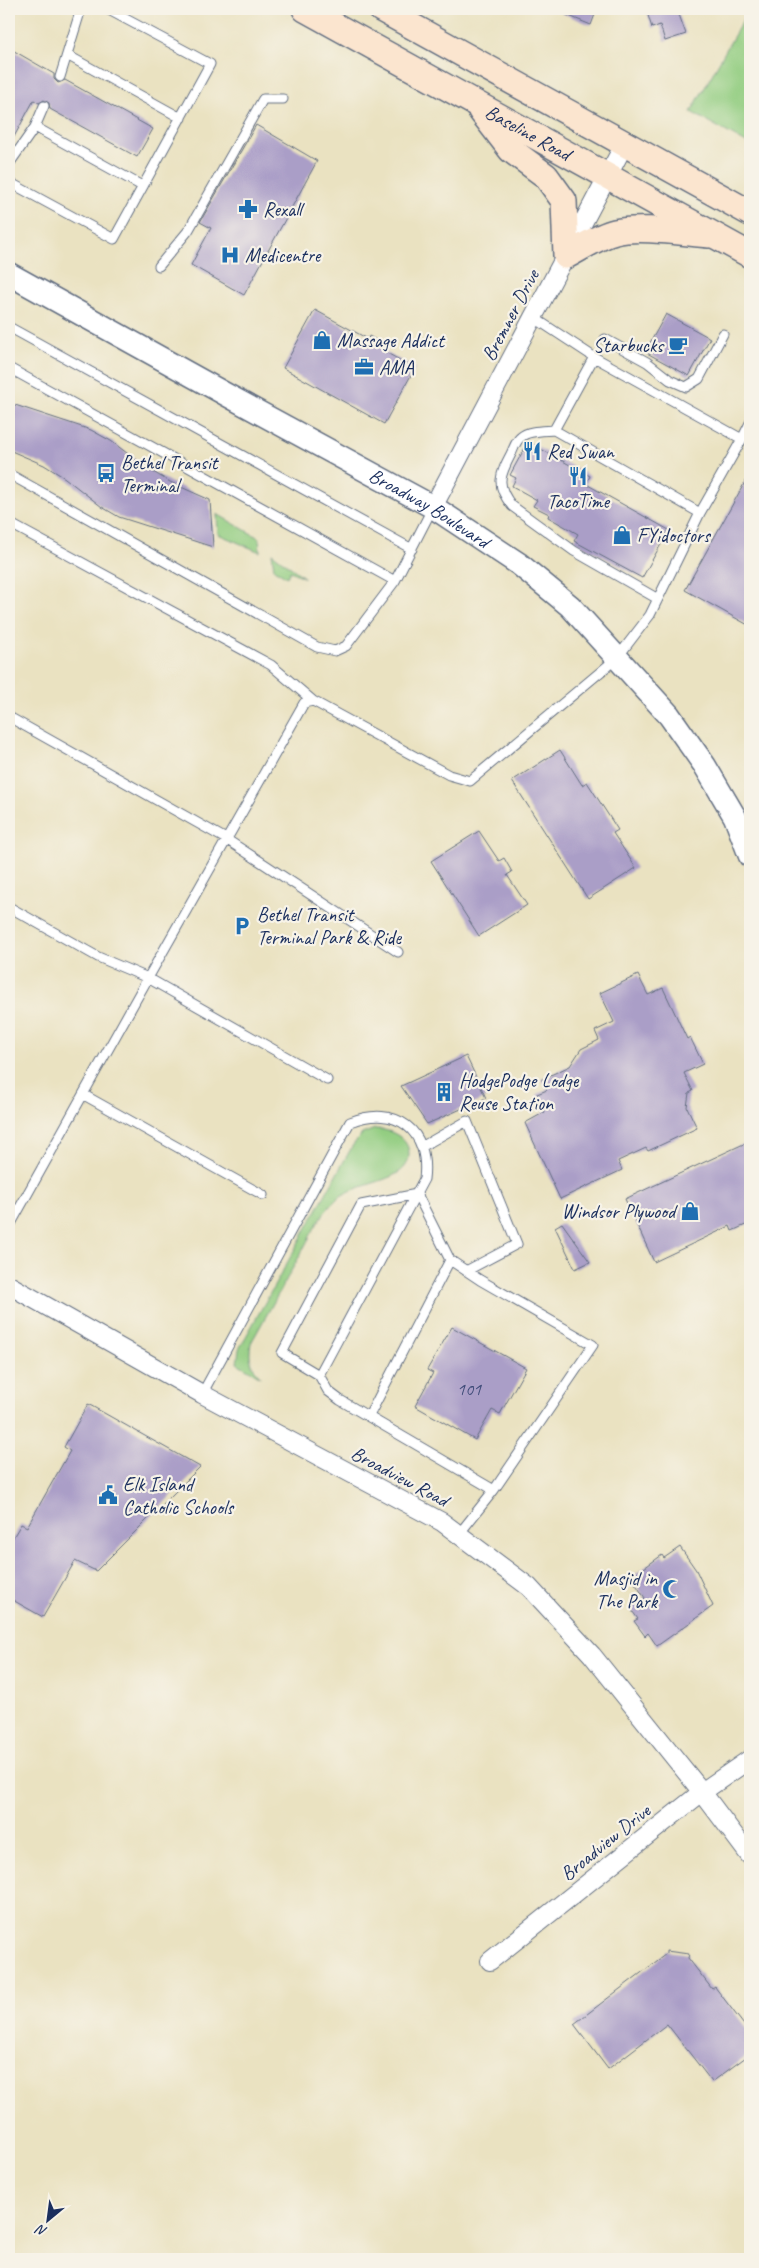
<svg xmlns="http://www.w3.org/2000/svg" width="759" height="2268" font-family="Caveat,sans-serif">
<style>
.green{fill:#93cd81;stroke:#577e70}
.building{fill:#aa9ec7}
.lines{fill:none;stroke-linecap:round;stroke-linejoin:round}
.service-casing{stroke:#636e81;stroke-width:11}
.minor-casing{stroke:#636e81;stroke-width:20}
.tertiary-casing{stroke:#636e81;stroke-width:25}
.secondary-casing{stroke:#636e81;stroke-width:28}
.service{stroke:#fff;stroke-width:9}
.minor{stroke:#fff;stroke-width:18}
.tertiary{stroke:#fff;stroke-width:22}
.secondary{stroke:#fbe5cf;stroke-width:25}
.labels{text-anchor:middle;stroke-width:4.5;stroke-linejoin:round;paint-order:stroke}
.number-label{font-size:18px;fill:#3f4b78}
.street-label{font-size:20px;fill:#1b2f5e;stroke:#f7f3e8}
.poi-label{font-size:20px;fill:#1b2f5e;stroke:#f7f3e8;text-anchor:start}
</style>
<rect width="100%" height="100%" fill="#f7f3e8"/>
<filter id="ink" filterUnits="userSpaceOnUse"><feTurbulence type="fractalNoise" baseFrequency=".02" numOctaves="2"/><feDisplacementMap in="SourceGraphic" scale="10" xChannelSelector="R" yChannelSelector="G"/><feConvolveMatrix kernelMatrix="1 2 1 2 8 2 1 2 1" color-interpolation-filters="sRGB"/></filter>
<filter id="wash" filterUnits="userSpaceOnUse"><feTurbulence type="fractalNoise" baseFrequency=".0096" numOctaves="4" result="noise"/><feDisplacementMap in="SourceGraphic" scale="20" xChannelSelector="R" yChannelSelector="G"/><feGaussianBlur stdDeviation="1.12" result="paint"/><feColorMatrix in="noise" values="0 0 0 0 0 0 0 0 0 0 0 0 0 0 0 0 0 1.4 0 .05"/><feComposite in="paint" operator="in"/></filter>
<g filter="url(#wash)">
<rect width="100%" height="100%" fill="#eae2c1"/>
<!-- green -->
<path class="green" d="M749 9H750V145L691 112Z
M217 514 259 538 260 552 218 534Z
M272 553 305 578 290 571 287 577 274 569Z
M375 1129C392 1129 414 1140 408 1161 402 1182 355 1183 337 1199 320 1214 310 1237 299 1257 283 1286 267 1314 251 1343 248 1358 251 1367 261 1377L237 1363 239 1349 353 1145 362 1134Z"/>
<g id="blocks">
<!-- building -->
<path class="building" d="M552 9H597L591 25Z
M646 9H677L686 34 665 41 660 25 652 28Z
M9 48 54 74V79L58 83 65 80 153 129 137 157 50 109 49 103 44 100 39 103 34 100 9 146Z
M256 125 317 161 244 295 191 265 211 228 200 222Z
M315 310 368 339 369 336 385 345 383 351 415 368 384 424 283 368Z
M666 314 710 338 689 376 645 352Z
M9 403 91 430 111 441 148 469 170 482 210 500 213 547 119 517 102 507 65 478 44 465 9 450Z
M528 442 590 476 586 484 669 530 642 578 574 541 578 534 548 517 549 514 533 506 537 500 512 486 516 478 510 475Z
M750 473V626L685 590Z
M560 750 582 785 587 782 618 830 613 833 636 868 588 899 512 781Z
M479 831 499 861 504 858 512 872 507 875 527 905 479 936 431 861Z
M638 975 648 995 663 988 687 1039 690 1037 703 1064 684 1073 693 1091 689 1093 687 1107 697 1128 648 1151 646 1148 618 1161 622 1170 560 1199 525 1123 545 1112 537 1094 547 1090 542 1079 570 1066 581 1049 599 1040 595 1031 614 1022 600 993Z
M466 1056 486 1098 427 1124 401 1086Z
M750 1141V1223L732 1231 730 1226 654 1262 625 1199Z
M562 1223 590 1262 575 1269 555 1227Z
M452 1327 526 1368 500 1414 492 1410 475 1440 415 1406 433 1373 427 1370Z
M88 1404 200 1467 96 1571 75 1561 43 1617 9 1598V1544L21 1524 27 1527 70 1451 64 1447Z
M680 1547 696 1570 713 1606 657 1646 648 1633 645 1636 634 1621 638 1619 630 1608 645 1598 633 1580 635 1579 633 1576 662 1555 664 1558Z
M666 1951 689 1954 688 1958 712 1989 715 1987 750 2033V2054L712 2082 667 2024 608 2069 574 2024 666 1954Z"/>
</g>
</g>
<g filter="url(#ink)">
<use href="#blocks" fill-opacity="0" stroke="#636e81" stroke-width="1"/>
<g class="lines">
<!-- service casing -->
<g class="service-casing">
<path id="service" d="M67 55 181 118
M60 77 81 9
M35 127 142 186
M9 164 35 127 44 106
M9 182 114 239 210 64 107 9
M159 266 188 231 263 99H283
M9 327 412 549
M605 339 647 362 670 380 686 387 699 379 723 334
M594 357 742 439 700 513
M9 368 395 581
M554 430C545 431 528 430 521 437 516 440 514 448 511 454 500 475 495 485 512 506L574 551 658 599
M742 439 750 423
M9 474 317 647 335 651 346 646 395 581 433 507
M9 523 271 665 313 701
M9 717 226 839 398 952
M9 907 98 957 148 978 9 1227
M327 1080 148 978 304 703 313 701 449 775 470 781 617 658 650 615 700 513 554 430 594 357 533 317
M84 1095 263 1195
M423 1146 467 1121 517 1244 466 1271
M450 1260 480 1280 593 1345 494 1490
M319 1375 282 1353 361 1205 417 1194 450 1260 369 1416
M202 1394 350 1122C396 1104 430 1130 424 1179L319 1375 328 1391 340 1400 494 1490 459 1534"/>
</g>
<!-- minor casing -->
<g class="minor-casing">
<path id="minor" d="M433 507 625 143
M9 1285 202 1394 442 1522 529 1587 592 1655 702 1792 750 1856
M490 1961 702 1792 750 1759"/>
</g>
<!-- tertiary casing -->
<g class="tertiary-casing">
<g id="tertiary">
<path id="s1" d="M9 274 227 395 433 507 519 564 570 606 669 715 705 766 735 817 750 856"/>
</g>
</g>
<!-- secondary casing -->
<g class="secondary-casing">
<g id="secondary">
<path id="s2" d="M305 9 750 255"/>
<path d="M381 9 750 213"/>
<path d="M481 111 511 150 546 176 564 201 566 256C582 248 598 236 615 232 639 226 683 233 709 235"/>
</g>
</g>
<!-- service -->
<use href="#service" class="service"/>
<!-- minor -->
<use href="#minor" class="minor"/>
<!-- tertiary -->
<use href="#tertiary" class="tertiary"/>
<!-- secondary -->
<use href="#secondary" class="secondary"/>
</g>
</g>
<!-- icons -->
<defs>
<g id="pharmacy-bare" transform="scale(1.5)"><path d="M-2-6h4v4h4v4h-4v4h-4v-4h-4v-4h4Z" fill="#1f6fb2" stroke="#f7f3e8" stroke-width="2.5" paint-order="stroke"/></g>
<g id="hospital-bare" transform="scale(1.5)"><path d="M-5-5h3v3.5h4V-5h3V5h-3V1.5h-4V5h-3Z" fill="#1f6fb2" stroke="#f7f3e8" stroke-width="2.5" paint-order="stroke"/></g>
<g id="shop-bare" transform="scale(1.5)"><path d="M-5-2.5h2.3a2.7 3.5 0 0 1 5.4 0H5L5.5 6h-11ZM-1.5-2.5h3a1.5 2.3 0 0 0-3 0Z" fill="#1f6fb2" stroke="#f7f3e8" stroke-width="2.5" paint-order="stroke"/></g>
<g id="cafe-bare" transform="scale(1.5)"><path d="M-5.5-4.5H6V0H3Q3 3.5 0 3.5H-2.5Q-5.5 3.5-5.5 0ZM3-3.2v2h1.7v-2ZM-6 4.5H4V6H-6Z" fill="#1f6fb2" stroke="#f7f3e8" stroke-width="2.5" paint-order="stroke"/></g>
<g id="office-bare" transform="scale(1.5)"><path d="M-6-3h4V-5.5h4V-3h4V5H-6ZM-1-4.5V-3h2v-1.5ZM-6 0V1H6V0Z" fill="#1f6fb2" stroke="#f7f3e8" stroke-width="2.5" paint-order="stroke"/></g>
<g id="restaurant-bare" transform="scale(1.5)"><path d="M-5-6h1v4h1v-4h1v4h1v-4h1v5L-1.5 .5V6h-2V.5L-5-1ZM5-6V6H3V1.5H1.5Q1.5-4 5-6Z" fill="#1f6fb2" stroke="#f7f3e8" stroke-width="2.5" paint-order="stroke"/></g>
<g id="bus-bare" transform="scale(1.5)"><path d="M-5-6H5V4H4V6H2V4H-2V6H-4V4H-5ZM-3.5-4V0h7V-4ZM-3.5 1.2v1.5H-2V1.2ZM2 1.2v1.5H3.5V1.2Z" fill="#1f6fb2" stroke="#f7f3e8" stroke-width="2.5" paint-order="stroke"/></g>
<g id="parking-bare" transform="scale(1.5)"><path d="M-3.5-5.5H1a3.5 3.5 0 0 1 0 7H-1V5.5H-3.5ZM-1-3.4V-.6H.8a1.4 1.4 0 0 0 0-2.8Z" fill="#1f6fb2" stroke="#f7f3e8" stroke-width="2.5" paint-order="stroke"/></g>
<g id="building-bare" transform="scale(1.5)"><path d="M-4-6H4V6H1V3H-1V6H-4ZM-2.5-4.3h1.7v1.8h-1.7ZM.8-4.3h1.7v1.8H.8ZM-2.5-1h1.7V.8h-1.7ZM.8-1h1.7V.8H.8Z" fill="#1f6fb2" stroke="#f7f3e8" stroke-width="2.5" paint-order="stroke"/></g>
<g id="civic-bare" transform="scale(1.5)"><path d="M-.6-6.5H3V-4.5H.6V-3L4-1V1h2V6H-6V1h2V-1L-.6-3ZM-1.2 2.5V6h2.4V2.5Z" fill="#1f6fb2" stroke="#f7f3e8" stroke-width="2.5" paint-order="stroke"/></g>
<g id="mosque-bare" transform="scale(1.5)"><path d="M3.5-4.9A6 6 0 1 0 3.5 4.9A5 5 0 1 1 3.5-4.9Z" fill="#1f6fb2" stroke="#f7f3e8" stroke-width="2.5" paint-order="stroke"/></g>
</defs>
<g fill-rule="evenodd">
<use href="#pharmacy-bare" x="248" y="209"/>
<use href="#hospital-bare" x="230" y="255"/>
<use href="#shop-bare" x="322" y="340"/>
<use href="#cafe-bare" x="678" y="345"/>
<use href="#office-bare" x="364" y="367"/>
<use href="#restaurant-bare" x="532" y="451"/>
<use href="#bus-bare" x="106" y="473"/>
<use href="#restaurant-bare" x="578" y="476"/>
<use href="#shop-bare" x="622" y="535"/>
<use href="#parking-bare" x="242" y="926"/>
<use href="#building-bare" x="444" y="1092"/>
<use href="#shop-bare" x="690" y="1211"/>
<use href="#civic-bare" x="108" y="1495"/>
<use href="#mosque-bare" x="672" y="1589"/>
</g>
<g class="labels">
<!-- number labels -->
<g class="number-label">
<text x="469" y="1395">101</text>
</g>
<!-- street labels -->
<g class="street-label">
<text dy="7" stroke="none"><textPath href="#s2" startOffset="255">Baseline Road</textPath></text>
<text transform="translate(510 315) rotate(-62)" y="7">Bremner Drive</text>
<text dy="7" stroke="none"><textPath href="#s1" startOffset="481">Broadway Boulevard</textPath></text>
<text transform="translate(400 1476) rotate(28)" y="7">Broadview Road</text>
<text transform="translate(605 1842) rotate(-39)" y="7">Broadview Drive</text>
</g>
<!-- poi labels -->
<g class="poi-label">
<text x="263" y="216">Rexall</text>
<text x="245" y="262">Medicentre</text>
<text x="337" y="347">Massage Addict</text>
<text x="663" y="352" text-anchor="end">Starbucks</text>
<text x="379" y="374">AMA</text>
<text x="547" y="458">Red Swan</text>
<text x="121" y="469">Bethel Transit<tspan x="121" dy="23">Terminal</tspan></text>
<text x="578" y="508" text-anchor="middle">TacoTime</text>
<text x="637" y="542">FYidoctors</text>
<text x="257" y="921">Bethel Transit<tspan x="257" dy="23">Terminal Park &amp; Ride</tspan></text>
<text x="459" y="1087">HodgePodge Lodge<tspan x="459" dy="23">Reuse Station</tspan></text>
<text x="675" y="1218" text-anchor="end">Windsor Plywood</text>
<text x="123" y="1491">Elk Island<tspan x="123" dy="23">Catholic Schools</tspan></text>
<text x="657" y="1585" text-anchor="end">Masjid in<tspan x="657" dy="23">The Park</tspan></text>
</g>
</g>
<!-- margin -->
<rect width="759" height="2268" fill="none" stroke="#f7f3e8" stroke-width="30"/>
<!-- north arrow -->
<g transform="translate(48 2220) rotate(209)" stroke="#f7f3e8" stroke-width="4" paint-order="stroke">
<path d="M0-4L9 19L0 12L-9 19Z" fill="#1b2f5e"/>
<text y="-8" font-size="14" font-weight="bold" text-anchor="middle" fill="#1b2f5e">N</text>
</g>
</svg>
